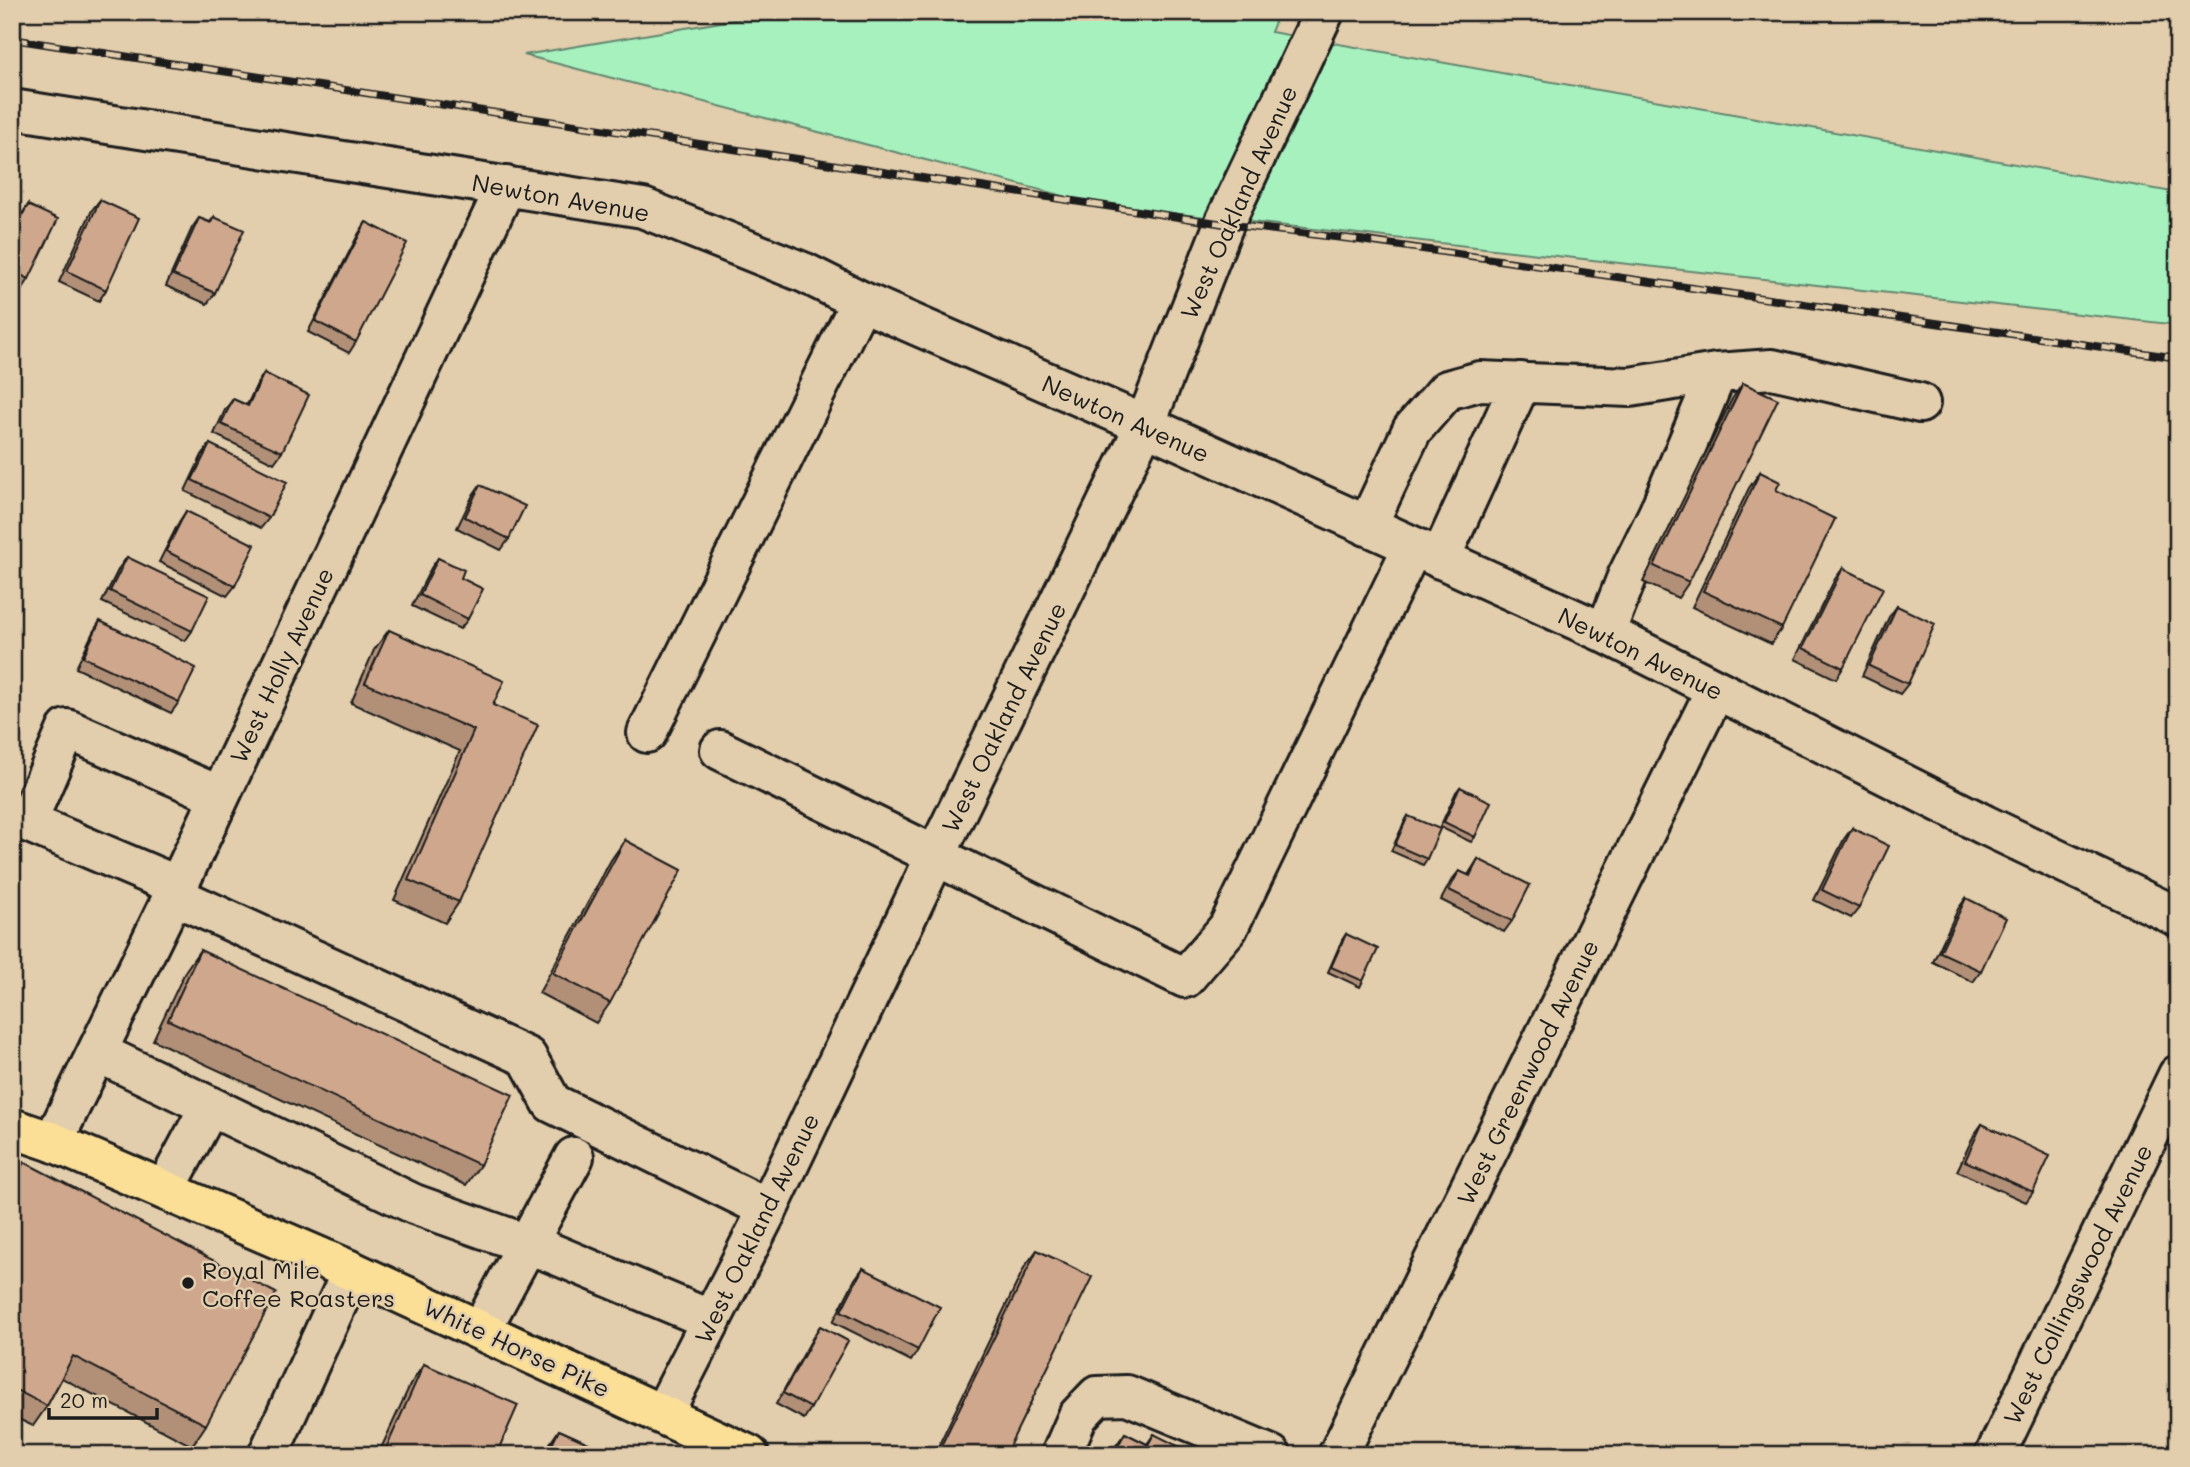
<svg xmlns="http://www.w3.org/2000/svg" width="2190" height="1467" font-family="Mali,sans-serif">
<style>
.green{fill:#a7f1bf;stroke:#62866e;stroke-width:2}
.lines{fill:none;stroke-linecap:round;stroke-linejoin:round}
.minor-casing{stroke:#1c1c1c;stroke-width:44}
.highway-casing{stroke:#1c1c1c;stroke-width:44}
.minor{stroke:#e2cdac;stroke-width:38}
.highway{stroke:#fbdf96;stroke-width:38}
.rail-casing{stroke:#1c1c1c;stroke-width:8}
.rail{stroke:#e2cdac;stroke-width:5;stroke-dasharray:16;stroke-linecap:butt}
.wall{fill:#b29078;stroke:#1c1c1c;stroke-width:2}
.building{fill:#cfa78c;stroke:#1c1c1c;stroke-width:2}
.poi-dot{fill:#1c1c1c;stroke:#e2cdac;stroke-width:2.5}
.labels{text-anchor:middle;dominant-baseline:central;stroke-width:5;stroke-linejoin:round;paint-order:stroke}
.street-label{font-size:24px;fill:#1c1c1c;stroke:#e2cdac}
.poi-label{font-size:24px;fill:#1c1c1c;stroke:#e2cdac;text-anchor:start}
</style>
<rect width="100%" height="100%" fill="#e2cdac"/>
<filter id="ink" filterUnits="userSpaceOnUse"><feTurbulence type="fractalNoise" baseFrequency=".0143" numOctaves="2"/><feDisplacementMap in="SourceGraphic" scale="14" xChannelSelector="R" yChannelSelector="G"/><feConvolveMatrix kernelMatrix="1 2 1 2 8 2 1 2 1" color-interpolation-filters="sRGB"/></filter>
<g filter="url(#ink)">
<!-- green -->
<path class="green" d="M 781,12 L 1279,12 L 1271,32 L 2178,193 L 2178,325 L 1098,205 L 524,55 Z"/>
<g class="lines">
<!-- minor casing -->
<g class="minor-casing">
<path id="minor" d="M 12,109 L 643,208 L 805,273 L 861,301 L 1145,425 L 1605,633 L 1985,825 L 2178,917
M 1367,526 L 1412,430 L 1447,390 L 1480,381 L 1630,387 L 1717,373 L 1772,369 L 1920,403
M 1440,559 L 1521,382
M 1605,633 L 1627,577 L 1658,514 L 1717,373
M 647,733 L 861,301
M 720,750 L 1185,978 L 1228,928 L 1413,546
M 178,886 L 27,822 L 67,729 L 220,796
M 173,895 L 527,1057 L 552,1103 L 768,1209
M 97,1052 L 414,1204 L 549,1252 L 711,1320
M 53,1142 L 178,886 L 506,186
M 165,1190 L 210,1106
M 481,1330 L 574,1157
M 663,1414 L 768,1209 L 936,855 L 1145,425 L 1224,224 L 1324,12
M 268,1455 L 352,1271
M 1061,1455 L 1078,1416 L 1097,1396 L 1127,1395 L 1271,1455
M 1338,1455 L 1716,689
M 1995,1455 L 2178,1075"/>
</g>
<!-- highway casing -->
<g class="highway-casing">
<path id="highway" d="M 12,1128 L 53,1142 L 352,1271 L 749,1455"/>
</g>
<!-- minor -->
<use href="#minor" class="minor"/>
<!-- highway -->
<use href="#highway" class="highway"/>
<!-- rail casing -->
<g class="rail-casing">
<path id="rail" d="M 12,39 L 1224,224 L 1360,240 L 2178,358"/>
</g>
<!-- rail -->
<use href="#rail" class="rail"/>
</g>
<!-- wall -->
<path class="wall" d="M 100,200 L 106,290 L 99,301 L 59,282 L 92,210 Z
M 28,205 L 29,279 L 22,290 L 12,285 L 12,209 L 22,214 Z
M 214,217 L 215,293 L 207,304 L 166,286 L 192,228 L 199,218 L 210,222 Z
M 366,222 L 356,342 L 349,353 L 308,332 L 359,233 Z
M 264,373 L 282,452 L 274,463 L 214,434 L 225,410 L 233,399 L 247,405 L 257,384 Z
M 1743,383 L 1689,582 L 1678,598 L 1643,582 L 1732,399 Z
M 210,444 L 269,518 L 261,528 L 185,491 L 202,455 Z
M 1760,472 L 1782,628 L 1771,644 L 1692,607 L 1749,488 Z
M 480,485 L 509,539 L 501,550 L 457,528 L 473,495 Z
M 186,511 L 235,586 L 227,596 L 159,562 L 179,522 Z
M 127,557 L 192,631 L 185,641 L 102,602 L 119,568 Z
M 438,558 L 461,578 L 468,619 L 460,629 L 412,606 L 431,568 Z
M 1843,568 L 1843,668 L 1836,679 L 1795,659 L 1835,579 Z
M 1897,606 L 1908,684 L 1900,694 L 1862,676 L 1889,617 Z
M 100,621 L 179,702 L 171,713 L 76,668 L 93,632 Z
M 389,630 L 493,705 L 459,902 L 445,923 L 394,900 L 460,751 L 351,703 L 374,650 Z
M 1460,787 L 1475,837 L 1471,842 L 1440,827 L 1456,792 Z
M 1408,816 L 1427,859 L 1423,865 L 1391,851 L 1405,821 Z
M 1852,828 L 1859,908 L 1851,918 L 1814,900 L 1844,839 Z
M 625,840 L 610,1003 L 596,1023 L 539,993 L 611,860 Z
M 1478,859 L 1512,921 L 1504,932 L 1441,900 L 1451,881 L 1459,871 L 1468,875 Z
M 1966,898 L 1981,971 L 1973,982 L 1933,962 L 1958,909 Z
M 1346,934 L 1363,981 L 1360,987 L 1328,972 L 1342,940 Z
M 200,950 L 480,1165 L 466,1185 L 153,1040 L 186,970 Z
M 1982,1124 L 2033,1192 L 2026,1202 L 1957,1171 L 1974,1135 Z
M 24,1162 L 206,1425 L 192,1446 L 62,1378 L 47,1406 L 33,1426 L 12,1416 L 12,1179 Z
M 1037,1250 L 1005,1455 L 934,1455 L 1025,1266 Z
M 863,1268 L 918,1350 L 911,1361 L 833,1322 L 855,1279 Z
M 820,1326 L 811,1408 L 804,1419 L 776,1404 L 813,1337 Z
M 424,1364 L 496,1455 L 378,1455 L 410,1385 Z
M 559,1430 L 615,1455 L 542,1455 Z
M 1125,1433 L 1147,1444 L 1154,1434 L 1184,1455 L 1111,1455 L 1117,1444 Z"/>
<!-- building -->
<path class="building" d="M 100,200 L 139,218 L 106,290 L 67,271 Z
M 28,205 L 58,219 L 29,279 L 12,271 L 12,209 L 23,214 Z
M 214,217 L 244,230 L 215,293 L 173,275 L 199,218 L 211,223 Z
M 366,222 L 407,243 L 356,342 L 315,321 Z
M 264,373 L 309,395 L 282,452 L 221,424 L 233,399 L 248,406 Z
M 1743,383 L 1778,399 L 1689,582 L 1654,566 Z
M 210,444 L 287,482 L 269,518 L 192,480 Z
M 1760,472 L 1780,482 L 1776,490 L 1835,519 L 1782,628 L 1703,591 Z
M 480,485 L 525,506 L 509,539 L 465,517 Z
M 186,511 L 255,545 L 235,586 L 166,551 Z
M 127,557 L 209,596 L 192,631 L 110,591 Z
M 438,558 L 464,570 L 461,578 L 483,589 L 468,619 L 420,595 Z
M 1843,568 L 1883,588 L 1843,668 L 1803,648 Z
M 1897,606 L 1935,624 L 1908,684 L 1869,666 Z
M 100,621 L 196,668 L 179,702 L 83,657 Z
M 389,630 L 504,681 L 493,705 L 538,725 L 459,902 L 408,880 L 474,730 L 365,683 Z
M 1460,787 L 1491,802 L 1475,837 L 1444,822 Z
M 1408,816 L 1440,829 L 1427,859 L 1395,845 Z
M 1852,828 L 1889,846 L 1859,908 L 1822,890 Z
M 625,840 L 682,870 L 610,1003 L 553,973 Z
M 1478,859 L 1530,885 L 1512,921 L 1449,890 L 1459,871 L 1470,876 Z
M 1966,898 L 2006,918 L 1981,971 L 1940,952 Z
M 1346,934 L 1378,949 L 1363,981 L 1331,967 Z
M 200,950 L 513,1095 L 480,1165 L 168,1020 Z
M 1982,1124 L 2050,1156 L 2033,1192 L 1965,1161 Z
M 24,1162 L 276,1293 L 206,1425 L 73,1356 L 47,1406 L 12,1388 L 12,1184 Z
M 1037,1250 L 1092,1277 L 1005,1455 L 943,1455 L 938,1452 Z
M 863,1268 L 940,1307 L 918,1350 L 841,1311 Z
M 820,1326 L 848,1341 L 811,1408 L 783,1393 Z
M 424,1364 L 518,1405 L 496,1455 L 383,1455 Z
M 559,1430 L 615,1455 L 547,1455 Z
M 1125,1433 L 1148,1445 L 1154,1434 L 1186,1450 L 1184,1455 L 1113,1455 Z"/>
</g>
<!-- markers -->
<circle class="poi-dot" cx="188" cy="1283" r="7"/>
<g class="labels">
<!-- street labels -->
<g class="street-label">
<text transform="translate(561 197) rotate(10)">Newton Avenue</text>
<text transform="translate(1238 202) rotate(-66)">West Oakland Avenue</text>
<text transform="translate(1126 418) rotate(24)">Newton Avenue</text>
<text transform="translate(1641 653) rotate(26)">Newton Avenue</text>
<text transform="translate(281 665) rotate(-65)">West Holly Avenue</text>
<text transform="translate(1003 717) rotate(-64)">West Oakland Avenue</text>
<text transform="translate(1527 1072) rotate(-64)">West Greenwood Avenue</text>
<text transform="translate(756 1228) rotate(-64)">West Oakland Avenue</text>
<text transform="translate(2077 1284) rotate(-64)">West Collingswood Avenue</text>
<text transform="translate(517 1347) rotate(25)">White Horse Pike</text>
</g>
<!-- poi labels -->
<g class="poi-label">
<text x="202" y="1269">Royal Mile<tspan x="202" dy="28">Coffee Roasters</tspan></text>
</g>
</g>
<!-- margin -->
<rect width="2190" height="1467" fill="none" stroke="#e2cdac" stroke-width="42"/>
<rect x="21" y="21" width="2148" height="1425" fill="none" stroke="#1c1c1c" stroke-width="2.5" filter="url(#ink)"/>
<!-- scale -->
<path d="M49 1408v10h108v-10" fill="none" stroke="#1c1c1c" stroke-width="3.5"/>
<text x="60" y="1408" font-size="21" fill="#1c1c1c" stroke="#e2cdac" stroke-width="5" paint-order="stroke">20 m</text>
</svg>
